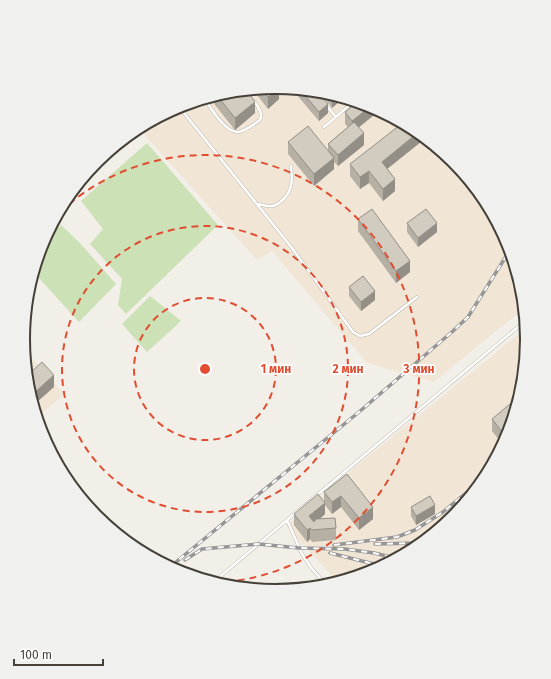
<svg xmlns="http://www.w3.org/2000/svg" width="551" height="679" font-family="'Fira Sans',sans-serif">
<style>
.commercial{fill:#f1e6d6}
.green{fill:#cde1b6}
.lines{fill:none;stroke-linecap:round;stroke-linejoin:round}
.lane-casing{stroke:#bcb7ac;stroke-width:3.5}
.lane{stroke:#fff;stroke-width:2.5}
.rail-casing{stroke:#969696;stroke-width:3.5}
.rail{stroke:#fff;stroke-width:2;stroke-dasharray:6;stroke-linecap:butt}
.wall{fill:#b5afa4}
.shaded-wall{fill:#938e86}
.building{fill:#d2cbbf;stroke:#938e86}
.ring{fill:none;stroke:#e04d31;stroke-width:2;stroke-dasharray:7 5}
.rim{fill:none;stroke:#454038;stroke-width:2}
.centre{fill:#e04d31;stroke:#fff;stroke-width:2}
.ring-label{font-size:12px;text-anchor:middle;font-weight:bold;fill:#e04d31;stroke:#fff;stroke-width:3.5;stroke-linejoin:round;paint-order:stroke}
</style>
<rect width="100%" height="100%" fill="#f2efe8"/>
<!-- commercial -->
<path class="commercial" d="M 276,87 L 372,106 L 454,161 L 509,243 L 522,310 L 434,382 L 367,363 L 272,251 L 257,260 L 141,131 L 179,106 Z
M 526,328 L 528,340 L 509,436 L 454,518 L 372,573 L 336,580 L 286,526 L 350,473 L 349,472 Z
M 25,350 L 64,394 L 38,417 Z"/>
<!-- green -->
<path class="green" d="M 147,143 L 218,225 L 126,314 L 118,305 L 122,279 L 90,244 L 103,229 L 81,201 Z
M 61,225 L 79,242 L 116,284 L 79,322 L 36,275 L 42,243 L 46,237 Z
M 150,296 L 181,321 L 147,352 L 122,324 Z"/>
<g class="lines">
<!-- lane casing -->
<g class="lane-casing">
<path id="lane" d="M 206,101 C 212,110 225,131 237,132 C 245,132 254,124 260,120 C 263,112 258,107 254,101
M 326,105 L 336,117 L 353,102
M 172,111 L 175,112 L 180,108 L 292,248 L 353,332 L 360,336 L 369,334 L 417,297
M 324,127 L 336,117
M 258,204 C 263,205 268,207 273,206 C 282,203 290,193 291,185 C 293,179 291,172 291,166
M 30,372 L 31,372
M 216,580 L 287,520
M 324,582 L 312,569 L 302,554 L 287,520 L 524,322"/>
</g>
<!-- lane -->
<use href="#lane" class="lane"/>
<!-- rail casing -->
<g class="rail-casing">
<path id="rail" d="M 375,544 L 417,543
M 334,545 L 397,537 L 415,530 L 443,512 L 477,484
M 330,553 L 382,566
M 185,560 L 202,549 L 258,544 L 299,548 L 345,549 L 374,553 L 395,558
M 170,567 L 359,412 L 453,331 L 468,317 L 510,250"/>
</g>
<!-- rail -->
<use href="#rail" class="rail"/>
</g>
<!-- wall -->
<path class="wall" d="M 276,87 L 279,99 L 268,109 L 254,91 Z
M 296,91 L 321,96 L 328,113 L 319,121 L 296,94 Z
M 248,92 L 255,113 L 235,130 L 211,100 Z
M 323,96 L 341,100 L 332,108 Z
M 345,112 L 359,127 L 364,145 L 338,166 L 334,162 L 334,169 L 314,186 L 288,154 L 288,142 L 328,151 L 328,144 L 348,127 L 345,124 Z
M 422,140 L 422,141 L 387,169 L 395,191 L 383,201 L 369,183 L 360,189 L 350,176 L 350,164 Z
M 358,219 L 410,272 L 396,283 L 358,231 Z
M 407,223 L 437,232 L 418,247 L 407,232 Z
M 349,287 L 375,300 L 361,311 L 349,296 Z
M 492,419 L 509,436 L 503,445 L 492,431 Z
M 347,474 L 373,519 L 359,530 L 341,507 L 332,514 L 325,505 L 325,514 L 320,519 L 336,528 L 336,540 L 312,542 L 310,539 L 307,542 L 294,525 L 294,514 L 324,502 L 324,492 Z
M 471,493 L 461,507 L 461,500 Z
M 411,507 L 435,514 L 416,525 L 411,516 Z"/>
<!-- shaded-wall -->
<path class="shaded-wall" d="M 279,88 L 279,99 L 268,109 L 268,97 Z
M 332,98 L 341,100 L 332,108 Z
M 255,102 L 255,113 L 235,130 L 235,118 Z
M 328,104 L 328,113 L 319,121 L 319,112 Z
M 371,106 L 372,106 L 379,111 L 352,133 L 352,121 Z
M 364,133 L 364,145 L 338,166 L 338,155 Z
M 415,135 L 422,140 L 422,141 L 382,173 L 382,162 Z
M 334,158 L 334,169 L 314,186 L 314,174 Z
M 369,171 L 369,183 L 360,189 L 360,177 Z
M 395,179 L 395,191 L 383,201 L 383,189 Z
M 437,223 L 437,232 L 418,247 L 418,238 Z
M 410,261 L 410,272 L 396,283 L 396,271 Z
M 375,291 L 375,300 L 361,311 L 361,302 Z
M 54,375 L 54,387 L 36,403 L 34,393 Z
M 341,496 L 341,507 L 332,514 L 332,502 Z
M 325,503 L 325,514 L 309,528 L 309,516 Z
M 435,505 L 435,514 L 416,525 L 416,516 Z
M 373,507 L 373,519 L 359,530 L 359,518 Z
M 310,528 L 310,539 L 307,542 L 307,530 Z"/>
<!-- building -->
<path class="building" d="M 276,87 L 279,88 L 268,97 L 262,90 Z
M 248,92 L 255,102 L 235,118 L 219,98 Z
M 302,92 L 321,96 L 328,104 L 319,112 Z
M 356,103 L 371,106 L 352,121 L 345,112 Z
M 354,122 L 364,133 L 338,155 L 328,144 Z
M 400,125 L 415,135 L 382,162 L 395,179 L 383,189 L 369,171 L 360,177 L 350,164 Z
M 308,126 L 334,158 L 314,174 L 288,142 Z
M 372,209 L 410,261 L 396,271 L 358,219 Z
M 426,209 L 437,223 L 418,238 L 407,223 Z
M 363,276 L 375,291 L 361,302 L 349,287 Z
M 42,362 L 54,375 L 34,393 L 30,373 Z
M 516,399 L 509,436 L 507,438 L 492,419 Z
M 347,474 L 373,507 L 359,518 L 341,496 L 332,502 L 324,492 Z
M 471,493 L 464,503 L 461,500 Z
M 318,494 L 325,503 L 309,516 L 314,522 L 316,519 L 335,518 L 336,528 L 312,530 L 310,528 L 307,530 L 294,514 Z
M 430,496 L 435,505 L 416,516 L 411,507 Z"/>
<!-- distance rings -->
<g class="ring">
<circle cx="205" cy="369" r="71"/>
<circle cx="205" cy="369" r="143"/>
<path d="M69 204A214 214 0 1 1 226 582"/>
</g>
<!-- crop -->
<path d="M0 0H551V679H0ZM30 339a245 245 0 1 1 490 0a245 245 0 1 1-490 0Z" fill="#f0f0ef" fill-rule="evenodd"/>
<path class="rim" d="M30 339a245 245 0 1 1 490 0a245 245 0 1 1-490 0Z"/>
<circle cx="205" cy="369" r="6" class="centre"/>
<g class="ring-label">
<text x="276" y="373">1 мин</text>
<text x="348" y="373">2 мин</text>
<text x="419" y="373">3 мин</text>
</g>
<!-- scale -->
<path d="M14 659v6h89v-6" fill="none" stroke="#454038" stroke-width="2"/>
<text x="20" y="659" font-size="12" fill="#454038" stroke="#ffffff" stroke-width="3" paint-order="stroke">100 m</text>
</svg>
